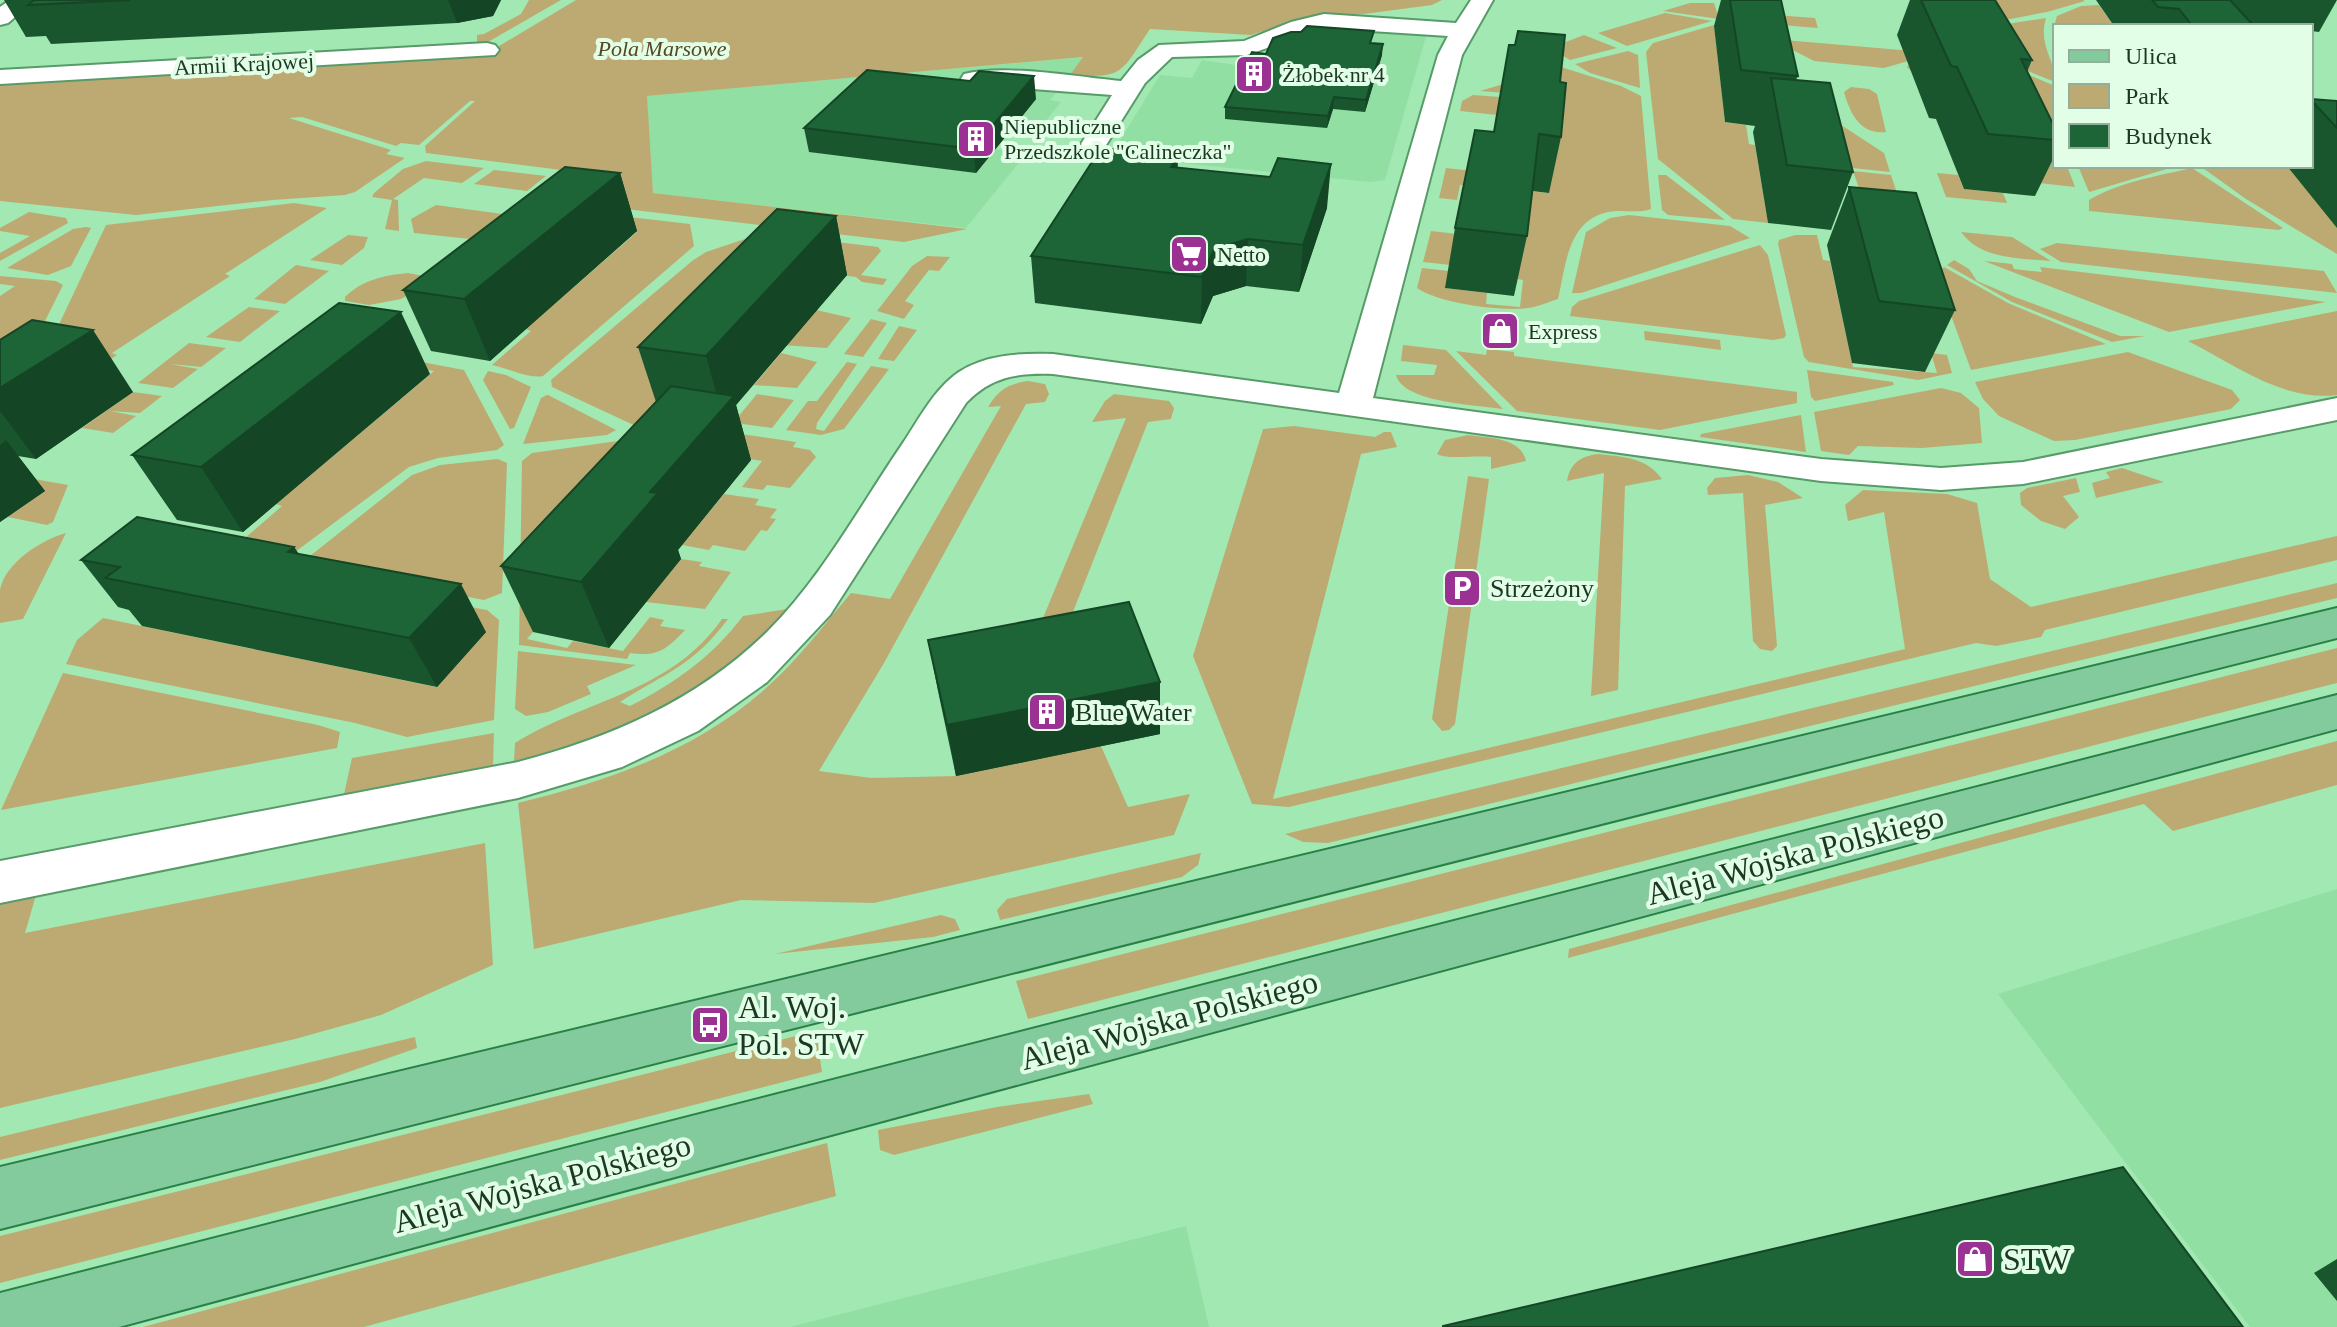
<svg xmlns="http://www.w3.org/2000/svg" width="2337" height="1327" font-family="Georgia,serif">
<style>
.built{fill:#92dfa4}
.green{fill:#bdaa73}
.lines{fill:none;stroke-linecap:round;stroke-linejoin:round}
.street-casing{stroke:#579b69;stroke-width:4}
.primary-casing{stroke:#298147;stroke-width:4}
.street{fill:#fff;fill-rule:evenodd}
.primary{fill:#83cb9d;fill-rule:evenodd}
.wall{fill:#19562e}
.shaded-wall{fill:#144626}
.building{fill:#1d6436;stroke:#144626;stroke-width:2}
.labels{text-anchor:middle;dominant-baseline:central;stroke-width:8;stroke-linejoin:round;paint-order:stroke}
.far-park-label{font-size:22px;font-style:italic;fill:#544721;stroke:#e2fee7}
.far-street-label{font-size:22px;fill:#1b3823;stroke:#e2fee7}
.far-poi-label{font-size:22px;fill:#1b3823;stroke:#e2fee7;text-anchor:start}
.poi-label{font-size:26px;fill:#1b3823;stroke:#e2fee7;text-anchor:start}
.near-street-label{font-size:32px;fill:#1b3823;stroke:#e2fee7}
.near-poi-label{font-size:32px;fill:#1b3823;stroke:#e2fee7;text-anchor:start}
</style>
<rect width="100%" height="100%" fill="#a2e8b2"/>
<!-- built -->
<path class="built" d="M 1314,27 L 1427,33 L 1385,180 L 1370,182 L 1129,158 L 1114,150 L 1160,75 L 1192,78 L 1202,60 L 1278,71 Z
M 1085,57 L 1050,100 L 1061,102 L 1034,136 L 1008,133 L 995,149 L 1026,154 L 966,228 L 653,193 L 646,96 Z
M 2337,889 L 2337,1327 L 2250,1327 L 1998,994 Z
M 1186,1226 L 1209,1327 L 790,1327 Z"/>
<!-- green -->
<path class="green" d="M 529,0 L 561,0 L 488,42 L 477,42 L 477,35 L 484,34 L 521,14 Z
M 576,0 L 1442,0 L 1432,5 L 1364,14 L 1310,16 L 1251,35 L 1150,29 C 1121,72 1125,79 1070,75 L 1083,57 L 647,96 L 653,193 L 967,229 L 904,242 L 609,207 L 616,177 L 426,153 L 425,146 L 475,101 L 470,101 L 419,145 L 401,143 L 396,146 L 302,117 L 289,118 L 391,150 L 386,154 L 405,158 L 355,192 L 345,195 L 273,200 L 136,215 L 0,201 L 0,83 L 484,55 Z
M 1929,0 L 2083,0 L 2085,1 L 2047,12 L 2000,21 Z
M 1690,3 L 1714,3 L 1719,19 L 1663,11 Z
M 2099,5 L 2114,26 L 2055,26 L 2055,51 L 2053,30 L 2057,16 L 2081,6 Z
M 1665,13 L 1712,21 L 1627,46 L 1598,33 Z
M 1775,15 L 1815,18 L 1818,28 L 1781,25 L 1784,40 L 1936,53 L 1884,68 L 1814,61 L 1785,46 Z
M 2046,18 C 2038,46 2055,58 2055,82 L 2028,71 L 2007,24 Z
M 1714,25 L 1725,122 L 1746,125 L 1749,144 L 1755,145 L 1768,223 L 1733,219 L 1658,159 L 1646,52 L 1653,43 Z
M 1584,35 L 1617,48 L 1570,60 L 1550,48 Z
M 1628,51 L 1638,55 L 1640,88 L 1590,73 L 1575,64 Z
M 1910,63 L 2017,70 L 2055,86 L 2055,166 L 2067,166 L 2075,187 L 2022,181 L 1907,67 Z
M 1561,67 L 1621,86 L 1641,96 L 1651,209 C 1637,214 1623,209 1608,212 C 1567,221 1566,266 1558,299 C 1548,302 1538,307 1528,308 C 1504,312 1437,303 1417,288 L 1422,268 L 1449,271 L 1446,288 L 1487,293 L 1486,304 L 1520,307 L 1523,280 L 1517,279 L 1527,191 L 1549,193 L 1507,93 L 1480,91 Z
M 1851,87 L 1869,89 L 1877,94 L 1886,132 C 1860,135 1850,113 1844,92 Z
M 1473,95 L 1500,97 L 1497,115 L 1460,111 L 1462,101 Z
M 1838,123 L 1884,153 L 1890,172 L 1852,168 Z
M 426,161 L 484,168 L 462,183 L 424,178 L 393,199 L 398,200 L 399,231 L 385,229 L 392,200 L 372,197 L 374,193 L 403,169 Z
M 2078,166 L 2177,166 L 2089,192 Z
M 2200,166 L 2287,166 L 2337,220 L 2337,254 L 2246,199 Z
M 1446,168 L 1499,174 L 1497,189 L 1460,185 L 1457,200 L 1439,198 Z
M 2192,168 L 2283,228 L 2279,230 L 2089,211 L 2089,200 C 2120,182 2157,176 2192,168 Z
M 494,170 L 546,176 L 527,191 L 474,184 Z
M 1853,171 L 1891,175 L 1903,211 L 1862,197 Z
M 1937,173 L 1958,175 L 1964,189 L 2003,193 L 2007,203 L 1946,197 Z
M 1658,175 L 1666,175 L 1725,220 L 1668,215 L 1662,210 Z
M 294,203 L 327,208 L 225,274 L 230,276 L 112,353 L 117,355 L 0,432 L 0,381 L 53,337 L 106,225 Z
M 436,205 L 547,220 L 489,241 L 414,233 L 411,219 Z
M 577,211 L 690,224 L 694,246 L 543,376 C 528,379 508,368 492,365 L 531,331 L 526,329 L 637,232 Z
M 29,212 L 66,218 L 68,223 L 0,261 L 0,253 L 30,236 L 0,231 L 0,228 Z
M 1629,215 L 1730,226 L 1750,238 L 1581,293 L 1572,293 L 1586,232 L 1610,218 Z
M 86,227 L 91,228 L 71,266 L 48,275 L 7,268 L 73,229 Z
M 1431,231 L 1466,235 L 1460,266 L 1423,262 Z
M 1961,232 L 2012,237 L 2051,261 C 2020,258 1981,260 1961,232 Z
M 763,233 L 878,247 L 881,251 L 861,275 L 887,279 L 883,285 L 862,282 L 856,277 L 783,267 L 659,409 L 738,417 L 757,394 L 794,400 L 772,428 L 729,422 L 640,428 L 552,387 L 551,380 L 692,261 L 706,252 Z
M 348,235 L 368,237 L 364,248 L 342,265 L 310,260 Z
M 1795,235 L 1817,235 L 1823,260 L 1830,261 L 1853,367 L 1937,373 L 1931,353 L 1947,355 L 1952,373 L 1918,380 L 1809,362 L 1804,357 L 1778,244 L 1779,240 Z
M 2057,243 L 2324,271 L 2337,293 L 2061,262 L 2040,249 Z
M 1760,245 L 1768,255 L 1786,335 L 1784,338 L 1773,340 L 1570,316 L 1572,307 L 1579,301 Z
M 927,256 L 950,257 L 939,271 L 929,270 L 905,301 L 914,305 L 904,319 L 877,311 L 912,266 Z
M 1954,260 L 1969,269 L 1977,281 L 2015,297 L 2120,336 L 2145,336 L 2112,342 L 2012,302 L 1947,265 Z
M 1984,261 L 2012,264 L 2014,269 L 2042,272 L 2040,267 L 2326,302 L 2169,332 Z
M 296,265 L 329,271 L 285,304 L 254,299 Z
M 1944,267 L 2008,303 L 2106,344 L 1971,370 L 1938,280 L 1939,271 Z
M 408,273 L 424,276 L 408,295 L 401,299 L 369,305 L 345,301 L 345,297 C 362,280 385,275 408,273 Z
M 0,276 L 56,281 L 63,285 L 36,339 L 0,372 L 0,296 L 15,286 L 0,284 Z
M 249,307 L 280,311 L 240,342 L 206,337 Z
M 812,309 L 851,318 L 827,348 L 780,345 Z
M 2337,311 L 2337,395 C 2283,402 2234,364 2188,341 Z
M 871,319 L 887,323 L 863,357 L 844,354 Z
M 899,326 L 917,330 L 894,361 L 878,359 Z
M 1644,331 L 1720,340 L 1721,350 L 1645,340 Z
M 189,343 L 226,348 L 201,367 L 170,364 L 198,369 L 173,388 L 138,383 Z
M 1403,345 L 1446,350 L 1503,409 C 1478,405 1403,403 1396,375 L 1434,375 L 1437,365 L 1401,361 Z
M 1487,349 L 1514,352 L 1514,356 L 1797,392 L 1797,403 L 1660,430 L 1517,411 L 1456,351 L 1486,355 Z
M 369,352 L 464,370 L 504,445 L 497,450 L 438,458 L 409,467 L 291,555 L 231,550 L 282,506 L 276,504 L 434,371 L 404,366 Z
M 2128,352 L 2232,390 L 2240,400 L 2231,409 L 2221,411 L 2075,440 L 2054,441 L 1999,416 L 1983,399 L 1975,382 Z
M 781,353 L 817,362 L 797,388 L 754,385 Z
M 847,362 L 857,364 L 817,423 L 816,429 L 824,431 L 871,366 L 889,369 L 844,429 L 821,435 L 786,430 L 808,401 L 817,401 Z
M 1807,370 L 1893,382 L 1894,385 L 1815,401 L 1811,397 Z
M 488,371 L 506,375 L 531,387 L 514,428 L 510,429 L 483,380 Z
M 1028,381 L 1045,384 L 1049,394 L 1045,402 L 1026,404 L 884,663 L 819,771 L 871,778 L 956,776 L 1101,746 L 1128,807 L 1190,794 L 1174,835 L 874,903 L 741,900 L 534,949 L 518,803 C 616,779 710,746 783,672 C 807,648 828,620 851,593 L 890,599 L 1001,406 L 988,407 C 999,389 1008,384 1028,381 Z
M 1941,388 L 1961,393 L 1979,408 L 1982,443 L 1922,448 L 1858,446 L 1849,455 L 1821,451 L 1814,412 Z
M 133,392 L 162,396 L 140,413 L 110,411 L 136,416 L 113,433 L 82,428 Z
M 1114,394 L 1169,401 L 1174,408 L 1171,419 L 1148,422 L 1069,622 L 1043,624 L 1043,618 L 1126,418 L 1092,422 L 1105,401 Z
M 547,395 L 548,395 L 616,430 L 607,435 L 523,444 L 541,398 Z
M 1801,415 L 1806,452 L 1700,437 L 1701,434 Z
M 1294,426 L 1375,437 L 1384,432 L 1391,432 L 1397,447 L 1361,454 L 1273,799 L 1905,649 L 1884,512 L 1848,521 L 1845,505 L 1863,490 L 1947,494 L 1977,503 L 1990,579 L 2031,607 L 2337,536 L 2337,560 L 2045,630 L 2041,637 L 1996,646 L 1976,643 L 1289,807 L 1252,804 L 1193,656 L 1263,429 Z
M 689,431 L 720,431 L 796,442 L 793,447 L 810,450 L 816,457 L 790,488 L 767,485 L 763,490 L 742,487 L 762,461 L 718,454 L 669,475 L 527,639 L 567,648 L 573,641 L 623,651 L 650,617 L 664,620 L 660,626 L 685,630 C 666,650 658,657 630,653 L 627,659 L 519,645 L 522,461 L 532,453 Z
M 1468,435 C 1488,438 1521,437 1526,461 L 1491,469 L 1491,457 C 1476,455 1447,460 1437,454 L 1445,440 Z
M 1598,454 C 1624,457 1646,457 1662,479 L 1625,486 L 1618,690 L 1591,696 L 1604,473 L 1567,481 C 1570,463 1581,456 1598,454 Z
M 498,459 L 507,463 L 502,593 L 484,600 L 300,564 L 412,475 L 440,465 Z
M 2122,468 L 2164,482 L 2096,498 L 2092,483 L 2110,478 L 2106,472 Z
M 0,473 L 68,485 L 53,522 L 47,525 L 8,517 Z
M 1748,475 L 1778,482 L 1803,498 L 1765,505 L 1777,646 L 1772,651 L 1760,649 L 1753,641 L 1743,493 L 1708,495 L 1707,488 L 1715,478 Z
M 1468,476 L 1489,479 L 1455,724 L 1449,730 L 1442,731 L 1432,719 Z
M 2076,478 L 2080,492 L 2063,496 L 2079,517 L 2065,529 L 2041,521 L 2021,505 L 2020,493 L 2027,488 Z
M 724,494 L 759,499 L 755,505 L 777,509 L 770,518 L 776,519 L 767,531 L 761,530 L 745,551 L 713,545 L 709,550 L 682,545 Z
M 66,533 L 23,619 L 0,623 C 0,613 0,601 0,590 C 5,563 41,540 66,533 Z
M 681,559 L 702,562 L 699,566 L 731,572 L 705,609 L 646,602 Z
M 2337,583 L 2337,598 L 1328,843 L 1303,842 L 1285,834 Z
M 444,602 L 487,610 L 499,620 L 494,720 L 407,737 L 355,723 L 66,664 L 77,640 L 103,618 L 436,687 Z
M 787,609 C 712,697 626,736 514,761 L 515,743 C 586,699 670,693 722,619 L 728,619 C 693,666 665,673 620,702 L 630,706 C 675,683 712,657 743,616 Z
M 2337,648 L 2337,683 L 1028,1019 L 1016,981 Z
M 518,651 L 636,665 L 587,686 L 591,694 L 548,712 L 526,716 L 515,709 Z
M 63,673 L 318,725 L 340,732 L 337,748 L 1,810 Z
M 494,733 L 493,765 L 344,794 L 352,758 Z
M 2337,741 L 2337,785 L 2173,831 L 2144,804 L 1568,958 L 1569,949 Z
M 485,843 L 493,965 L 381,1015 L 295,1039 L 0,1108 L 0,901 L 36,895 L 25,933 Z
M 1201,853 L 1198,865 L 1182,877 L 1000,920 L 997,910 L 1007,899 Z
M 941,915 L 955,919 L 960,930 L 933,937 L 775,954 Z
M 816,1031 L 822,1072 L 0,1283 L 0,1236 Z
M 415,1037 L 417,1048 L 320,1082 L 0,1160 L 0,1137 Z
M 1089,1094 L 1093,1104 L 894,1155 L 880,1150 L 878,1130 L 997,1107 Z
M 827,1143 L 836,1196 L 364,1327 L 143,1327 Z"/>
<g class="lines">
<!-- street casing -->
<g class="street-casing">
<path id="street" d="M 10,0 L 35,0 L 8,23 L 0,25 L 0,7 Z
M 1471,0 L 1493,0 L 1462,55 L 1373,398 L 1821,459 L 1941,468 L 2023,462 L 2337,398 L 2337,420 L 2023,484 L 1941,490 L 1821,481 L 1053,374 C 1018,373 991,376 966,403 L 830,615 L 767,682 L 698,731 L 622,767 L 518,798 L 0,903 L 0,861 L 518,762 C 612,737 698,700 768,631 C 822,577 860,506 903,443 C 919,419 934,389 959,372 C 986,354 1022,353 1053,354 L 1339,393 L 1438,55 L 1448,36 L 1324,28 L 1247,55 L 1172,57 L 1145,83 L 1103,150 L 1085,150 L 1081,144 L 1112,95 L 964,84 L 961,79 L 964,74 C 1006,64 1077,77 1121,81 L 1138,60 L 1159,45 L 1244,41 L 1291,22 L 1324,14 L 1456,23 Z
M 487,43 L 495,45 L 499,50 L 495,55 L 0,84 L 0,70 Z"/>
</g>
<!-- primary casing -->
<g class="primary-casing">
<path id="primary" d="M 2337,608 L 2337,638 L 0,1229 L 0,1167 Z
M 2337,695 L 2337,729 L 119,1327 L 0,1327 L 0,1293 Z"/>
</g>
<!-- street -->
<use href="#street" class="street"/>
<!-- primary -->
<use href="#primary" class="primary"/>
</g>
<!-- wall -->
<path class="wall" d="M 4,0 L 501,0 L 493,16 L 457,23 L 51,44 L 46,36 L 26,37 Z
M 1721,0 L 1781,0 L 1798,76 L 1796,80 L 1853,172 L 1831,230 L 1768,223 L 1753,132 L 1755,126 L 1725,122 L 1714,26 Z
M 1910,0 L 1995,0 L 2032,60 L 2027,72 L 2055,128 L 2055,155 L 2035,196 L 1964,189 L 1936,119 L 1929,118 L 1897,35 Z
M 2096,0 L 2337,0 L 2319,32 L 2311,31 L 2311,26 L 2114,26 Z
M 1373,43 L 1382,55 L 1365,112 L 1333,109 L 1327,128 L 1225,119 L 1225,107 L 1266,54 Z
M 970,81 L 1036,99 L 976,173 L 809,152 L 804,128 Z
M 1560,82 L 1561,137 L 1549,193 L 1532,191 L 1527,236 L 1514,296 L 1445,288 L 1455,228 L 1494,132 Z
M 2311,99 L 2337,101 L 2337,228 L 2287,166 L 2311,166 Z
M 1178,168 L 1327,208 L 1299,292 L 1246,286 L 1213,296 L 1201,324 L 1035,303 L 1031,256 Z
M 620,173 L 637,231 L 490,361 L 431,351 L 403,290 Z
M 1849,187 L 1955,310 L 1925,372 L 1852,363 L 1827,245 Z
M 836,216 L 847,275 L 736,405 L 751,460 L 678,550 L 681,559 L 609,648 L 533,632 L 501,566 L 656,402 L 638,347 Z
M 0,340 L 133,392 L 36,459 L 18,456 L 45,491 L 0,522 Z
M 430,374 L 243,532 L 177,520 L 132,455 Z
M 294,547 L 299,554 L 486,632 L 437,687 L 142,626 L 129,610 L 118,607 L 81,560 Z
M 928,640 L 1160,682 L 1160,734 L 956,776 L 938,691 Z
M 2337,1259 L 2337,1301 L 2314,1273 Z"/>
<!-- shaded-wall -->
<path class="shaded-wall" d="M 448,0 L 501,0 L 493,16 L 457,23 Z
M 1383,44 L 1382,55 L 1365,112 L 1366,100 Z
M 1034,76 L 1036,99 L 976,173 L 973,149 Z
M 1334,97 L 1333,109 L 1327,128 L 1328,116 Z
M 1178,155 L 1177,200 L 1171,167 Z
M 1331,164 L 1327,208 L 1299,292 L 1303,245 Z
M 620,173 L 637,231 L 490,361 L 464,299 Z
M 836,216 L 847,275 L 736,405 L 751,460 L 678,550 L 681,559 L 609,648 L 581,582 L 650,492 L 721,410 L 706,356 Z
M 1248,239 L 1246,286 L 1213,296 L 1201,324 L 1202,277 L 1214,249 Z
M 401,312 L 430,374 L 243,532 L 201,467 Z
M 93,330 L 133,392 L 36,459 L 0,411 L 0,388 Z
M 6,440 L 45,491 L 0,522 L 0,445 Z
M 294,547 L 324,595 L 288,552 Z
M 461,584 L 486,632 L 437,687 L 409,638 Z
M 1160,682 L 1160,734 L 956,776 L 947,725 Z"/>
<!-- building -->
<path class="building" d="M 34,0 L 130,0 L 28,5 Z
M 1730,0 L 1781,0 L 1798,76 L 1741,70 Z
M 1921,0 L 1995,0 L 2032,60 L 2021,59 L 2055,128 L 2055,140 L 1988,134 L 1957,67 L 1951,66 Z
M 2152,0 L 2230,0 L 2254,26 L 2199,26 L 2197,24 L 2191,24 L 2179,9 L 2158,7 Z
M 1307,26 L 1374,31 L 1370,43 L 1383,44 L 1366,100 L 1334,97 L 1328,116 L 1225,107 L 1252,52 L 1266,54 L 1273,38 L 1291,32 L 1301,32 Z
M 1518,31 L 1565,35 L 1560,82 L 1566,83 L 1561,137 L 1539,134 L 1527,236 L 1455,228 L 1475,130 L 1494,132 L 1509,45 L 1515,45 Z
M 867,70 L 970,81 L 979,71 L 1034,76 L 973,149 L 804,128 Z
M 1771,78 L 1830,83 L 1853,172 L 1787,165 Z
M 2311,99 L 2337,101 L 2337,128 L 2311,100 Z
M 1101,148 L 1178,155 L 1171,167 L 1270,177 L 1278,158 L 1331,164 L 1303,245 L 1248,239 L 1214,249 L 1202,277 L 1031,256 Z
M 565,167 L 620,173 L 464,299 L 403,290 Z
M 1849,187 L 1916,193 L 1955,310 L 1879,301 Z
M 777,209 L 836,216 L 706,356 L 638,347 Z
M 339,303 L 401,312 L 201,467 L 132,455 Z
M 32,320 L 93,330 L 0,388 L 0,340 Z
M 671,386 L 734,396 L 650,492 L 658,493 L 581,582 L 501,566 Z
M 137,517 L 294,547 L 288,552 L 461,584 L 409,638 L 105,578 L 120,567 L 81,560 Z
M 1129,602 L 1160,682 L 947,725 L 928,640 Z
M 2123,1167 L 2243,1327 L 1443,1327 L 1443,1326 Z"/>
<!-- icons -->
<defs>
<g id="building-square" transform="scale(2)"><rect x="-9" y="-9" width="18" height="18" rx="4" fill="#9b3193" stroke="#e2fee7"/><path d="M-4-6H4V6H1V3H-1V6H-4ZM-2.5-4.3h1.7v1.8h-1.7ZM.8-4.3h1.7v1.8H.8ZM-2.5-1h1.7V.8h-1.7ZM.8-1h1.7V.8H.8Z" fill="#fff"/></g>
<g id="supermarket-square" transform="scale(2)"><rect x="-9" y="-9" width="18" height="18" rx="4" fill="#9b3193" stroke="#e2fee7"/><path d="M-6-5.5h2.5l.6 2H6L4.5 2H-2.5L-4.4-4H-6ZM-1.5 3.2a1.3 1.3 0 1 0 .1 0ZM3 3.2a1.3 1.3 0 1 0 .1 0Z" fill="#fff"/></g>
<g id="shop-square" transform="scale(2)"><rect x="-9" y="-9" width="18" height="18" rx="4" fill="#9b3193" stroke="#e2fee7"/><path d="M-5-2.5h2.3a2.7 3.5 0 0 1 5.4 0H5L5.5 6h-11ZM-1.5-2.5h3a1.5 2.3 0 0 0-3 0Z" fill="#fff"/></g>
<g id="parking-square" transform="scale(2)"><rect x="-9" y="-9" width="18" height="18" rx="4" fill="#9b3193" stroke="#e2fee7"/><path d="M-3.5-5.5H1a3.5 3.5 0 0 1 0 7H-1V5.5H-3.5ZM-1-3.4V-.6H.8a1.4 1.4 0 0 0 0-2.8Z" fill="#fff"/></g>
<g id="bus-square" transform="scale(2)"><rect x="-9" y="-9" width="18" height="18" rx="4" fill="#9b3193" stroke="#e2fee7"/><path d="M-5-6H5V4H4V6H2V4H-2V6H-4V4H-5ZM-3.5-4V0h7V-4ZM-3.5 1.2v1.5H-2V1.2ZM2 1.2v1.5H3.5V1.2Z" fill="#fff"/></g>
</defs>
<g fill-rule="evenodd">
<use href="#building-square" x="1254" y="74"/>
<use href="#building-square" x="976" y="139"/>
<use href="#supermarket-square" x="1189" y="254"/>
<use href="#shop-square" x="1500" y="331"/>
<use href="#parking-square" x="1462" y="588"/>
<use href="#building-square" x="1047" y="712"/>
<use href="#bus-square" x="710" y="1025"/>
<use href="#shop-square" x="1975" y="1259"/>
</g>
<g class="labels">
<!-- far-park labels -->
<g class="far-park-label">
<text x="662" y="48">Pola Marsowe</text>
</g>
<!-- far-street labels -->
<g class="far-street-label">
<text transform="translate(244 64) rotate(-3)">Armii Krajowej</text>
</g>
<!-- far-poi labels -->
<g class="far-poi-label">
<text x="1282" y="74">Żłobek nr 4</text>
<text x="1004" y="126">Niepubliczne<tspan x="1004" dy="25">Przedszkole "Calineczka"</tspan></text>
<text x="1217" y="254">Netto</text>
<text x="1528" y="331">Express</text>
</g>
<!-- poi labels -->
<g class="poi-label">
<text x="1490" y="588">Strzeżony</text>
<text x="1075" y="712">Blue Water</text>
</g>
<!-- near-street labels -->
<g class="near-street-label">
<text transform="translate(1795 855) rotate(-15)">Aleja Wojska Polskiego</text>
<text transform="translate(1169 1020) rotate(-15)">Aleja Wojska Polskiego</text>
<text transform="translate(542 1183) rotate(-15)">Aleja Wojska Polskiego</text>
</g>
<!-- near-poi labels -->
<g class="near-poi-label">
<text x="738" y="1007">Al. Woj.<tspan x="738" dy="37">Pol. STW</tspan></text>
<text x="2003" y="1259">STW</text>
</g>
</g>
<!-- legend -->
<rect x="2053" y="24" width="260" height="144" fill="#e2fee7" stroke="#92af99" stroke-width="2"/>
<rect x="2069" y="50" width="40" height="12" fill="#83cb9d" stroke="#92af99" stroke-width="2"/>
<text x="2125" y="64" font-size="24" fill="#1b3823">Ulica</text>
<rect x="2069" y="84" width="40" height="24" fill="#bdaa73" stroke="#92af99" stroke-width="2"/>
<text x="2125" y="104" font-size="24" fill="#1b3823">Park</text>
<rect x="2069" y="124" width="40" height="24" fill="#1d6436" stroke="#92af99" stroke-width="2"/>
<text x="2125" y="144" font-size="24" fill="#1b3823">Budynek</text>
</svg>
